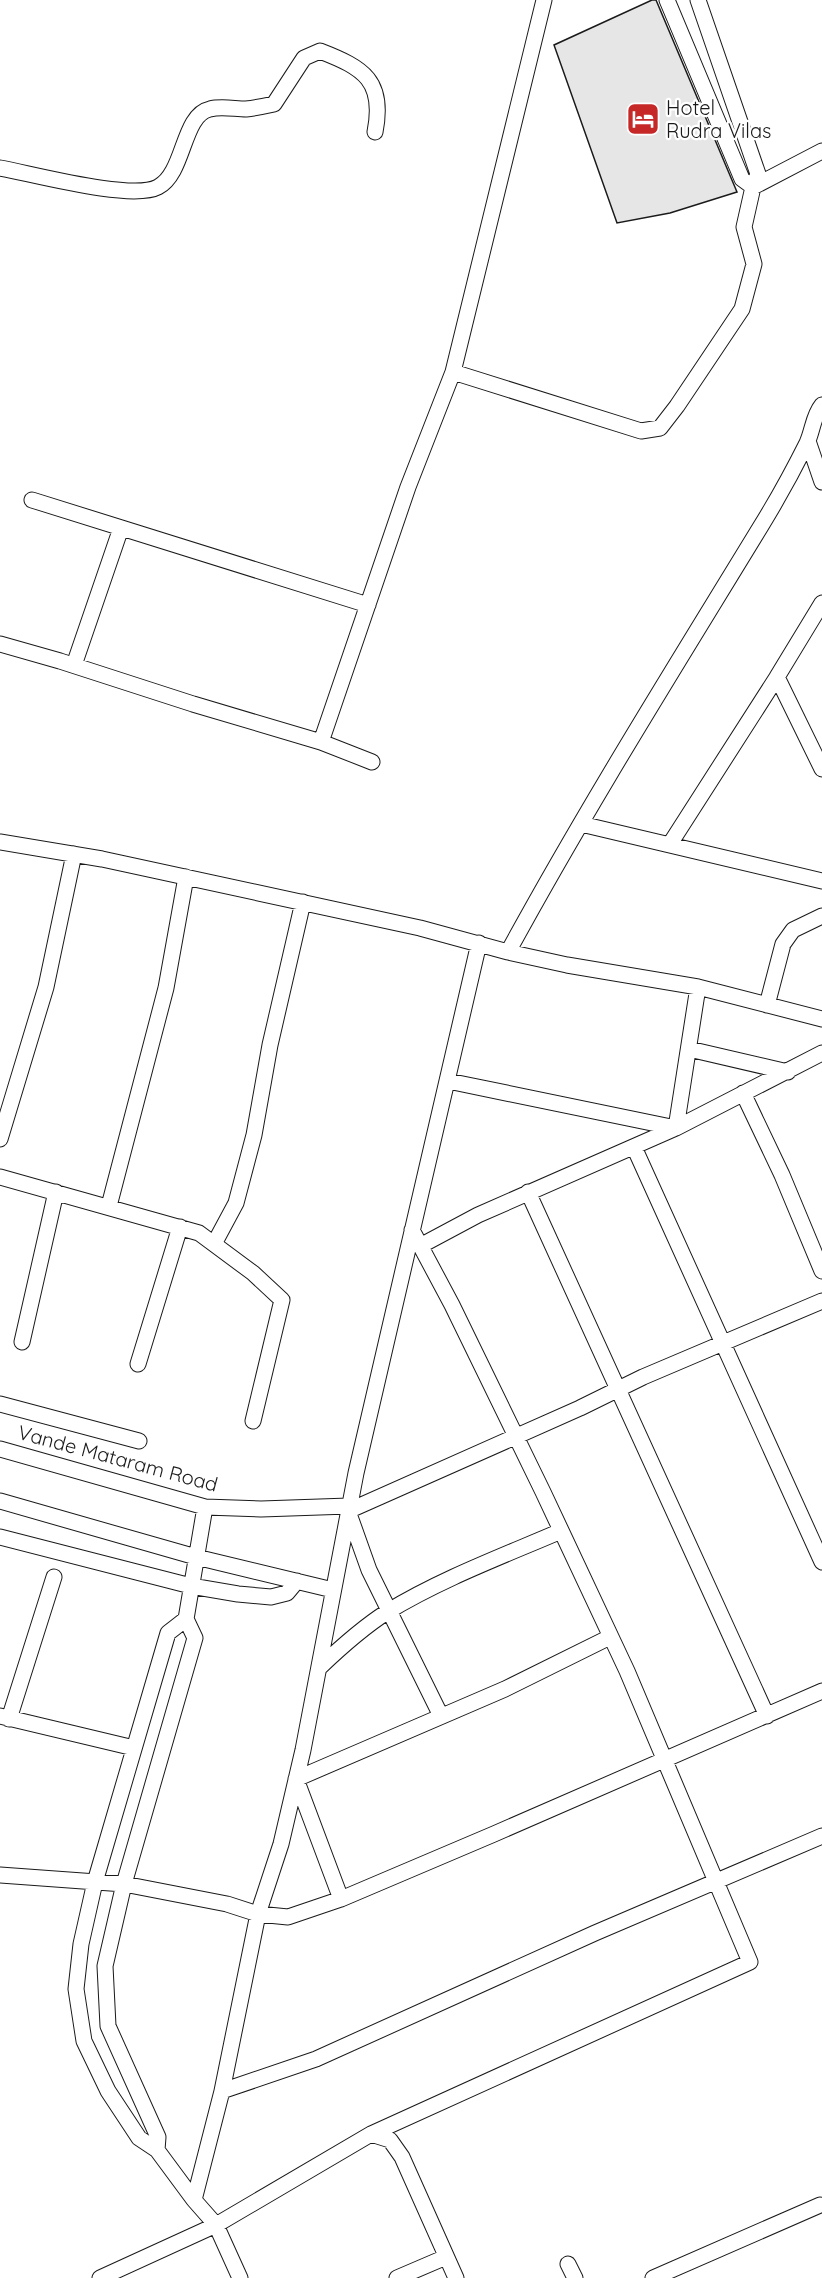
<svg xmlns="http://www.w3.org/2000/svg" width="822" height="2278" font-family="Quicksand,sans-serif">
<style>
.building{fill:#e6e6e6;stroke:#1a1a1a;stroke-width:1.5}
.lines{fill:none;stroke-linecap:round;stroke-linejoin:round}
.street-casing{stroke:#1a1a1a;stroke-width:17}
.street{stroke:#fff;stroke-width:15}
.labels{text-anchor:middle;dominant-baseline:central;stroke-width:4.5;stroke-linejoin:round;paint-order:stroke}
.poi-label{font-size:20px;fill:#1a1a1a;stroke:#fff;text-anchor:start}
.street-label{font-size:20px;fill:#1a1a1a;stroke:#fff}
</style>
<rect width="100%" height="100%" fill="#fff"/>
<!-- building -->
<path class="building" d="M 652,0 L 656,0 L 737,192 L 670,213 L 617,223 L 554,45 Z"/>
<g class="lines">
<!-- street casing -->
<g class="street-casing">
<path id="street" d="M 667,0 L 742,179 L 753,187 L 758,174 L 698,0
M 0,168 C 33,174 132,201 158,187 C 185,173 182,115 210,109 C 221,106 235,109 246,109 C 255,108 265,106 274,104 L 304,58 L 320,51 C 364,68 385,81 375,132
M 453,372 L 641,431 L 660,428 L 677,406 L 742,309 L 754,264 L 744,227 L 753,187 L 822,151
M 808,441 L 822,482
M 32,500 L 368,605
M 822,603 L 777,677 L 822,769
M 0,644 L 60,661 L 193,704 L 321,742 L 372,762
M 74,665 L 121,528
M 321,742 L 408,487 L 453,372 L 544,0
M 581,824 L 822,881
M 0,842 L 102,859 L 420,928 L 508,952 L 567,965 L 698,987 L 822,1019
M 670,844 L 777,677
M 508,952 C 587,807 675,667 761,526 C 777,500 793,471 807,443 C 813,430 813,416 822,405
M 767,1005 L 783,944 L 793,930 L 822,916
M 689,1049 L 788,1072
M 448,1081 L 676,1128 L 698,987
M 743,1093 L 782,1175 L 822,1271
M 0,1139 L 46,987 L 74,854
M 634,1147 L 822,1562
M 0,1177 L 199,1233 L 253,1273 L 282,1300 L 253,1421
M 528,1192 L 767,1716
M 109,1206 L 166,988 L 186,877
M 214,1244 L 236,1203 L 254,1135 L 270,1045 L 303,902
M 420,1246 L 478,1215 L 676,1128 L 822,1053
M 22,1342 L 56,1192
M 138,1364 L 180,1227
M 0,1404 L 139,1441
M 0,1449 L 205,1507 L 261,1509 L 349,1506
M 0,1501 L 196,1557 L 333,1590
M 348,1511 L 580,1408 L 643,1377 L 822,1301
M 348,1511 L 369,1570 L 441,1716
M 0,1537 L 191,1586 L 238,1594 L 271,1597 L 287,1593 L 297,1581
M 186,1619 L 168,1633 L 95,1882 L 81,1944 L 76,1989 L 84,2041 L 108,2091 L 139,2138 L 157,2150 L 194,2200
M 320,1667 C 341,1647 362,1628 387,1612 C 441,1579 503,1556 561,1531
M 0,1716 L 134,1748
M 9,1719 L 54,1577
M 0,1875 L 124,1884 L 227,1904 L 258,1914 L 288,1917 L 341,1899 L 494,1834 L 822,1691
M 341,1899 L 296,1779 L 505,1689 L 610,1637
M 222,2091 L 316,2059 L 595,1933 L 822,1836
M 371,2134 L 390,2140 L 402,2157 L 456,2278
M 157,2150 L 158,2137 L 108,2026 L 105,1966 L 124,1884 L 195,1638 L 186,1619 L 205,1507
M 568,2264 L 575,2278
M 100,2278 L 216,2225 L 371,2134 L 750,1962 L 627,1671 L 543,1492 L 452,1305 L 412,1230
M 240,2278 L 216,2225 L 194,2200 L 222,2091 L 258,1914 L 281,1844 L 303,1750 L 356,1473 L 479,943
M 397,2278 L 446,2257
M 653,2278 L 820,2205"/>
</g>
<!-- street -->
<use href="#street" class="street"/>
</g>
<!-- icons -->
<defs>
<g id="hotel-square" transform="scale(1.725)"><rect x="-9" y="-9" width="18" height="18" rx="4" fill="#c62828" stroke="#fff"/><path d="M-6-4.5h1.5V1H6V5H4.5V3h-9V5H-6ZM-4 0a1.8 1.8 0 1 1 3.6 0ZM.5 0V-2.5h3Q6-2.5 6 0Z" fill="#fff"/></g>
</defs>
<g fill-rule="evenodd">
<use href="#hotel-square" x="643" y="119"/>
</g>
<g class="labels">
<!-- poi labels -->
<g class="poi-label">
<text x="666" y="107">Hotel<tspan x="666" dy="23">Rudra Vilas</tspan></text>
</g>
<!-- street labels -->
<g class="street-label">
<text transform="translate(118 1458) rotate(15)">Vande Mataram Road</text>
</g>
</g>
</svg>
